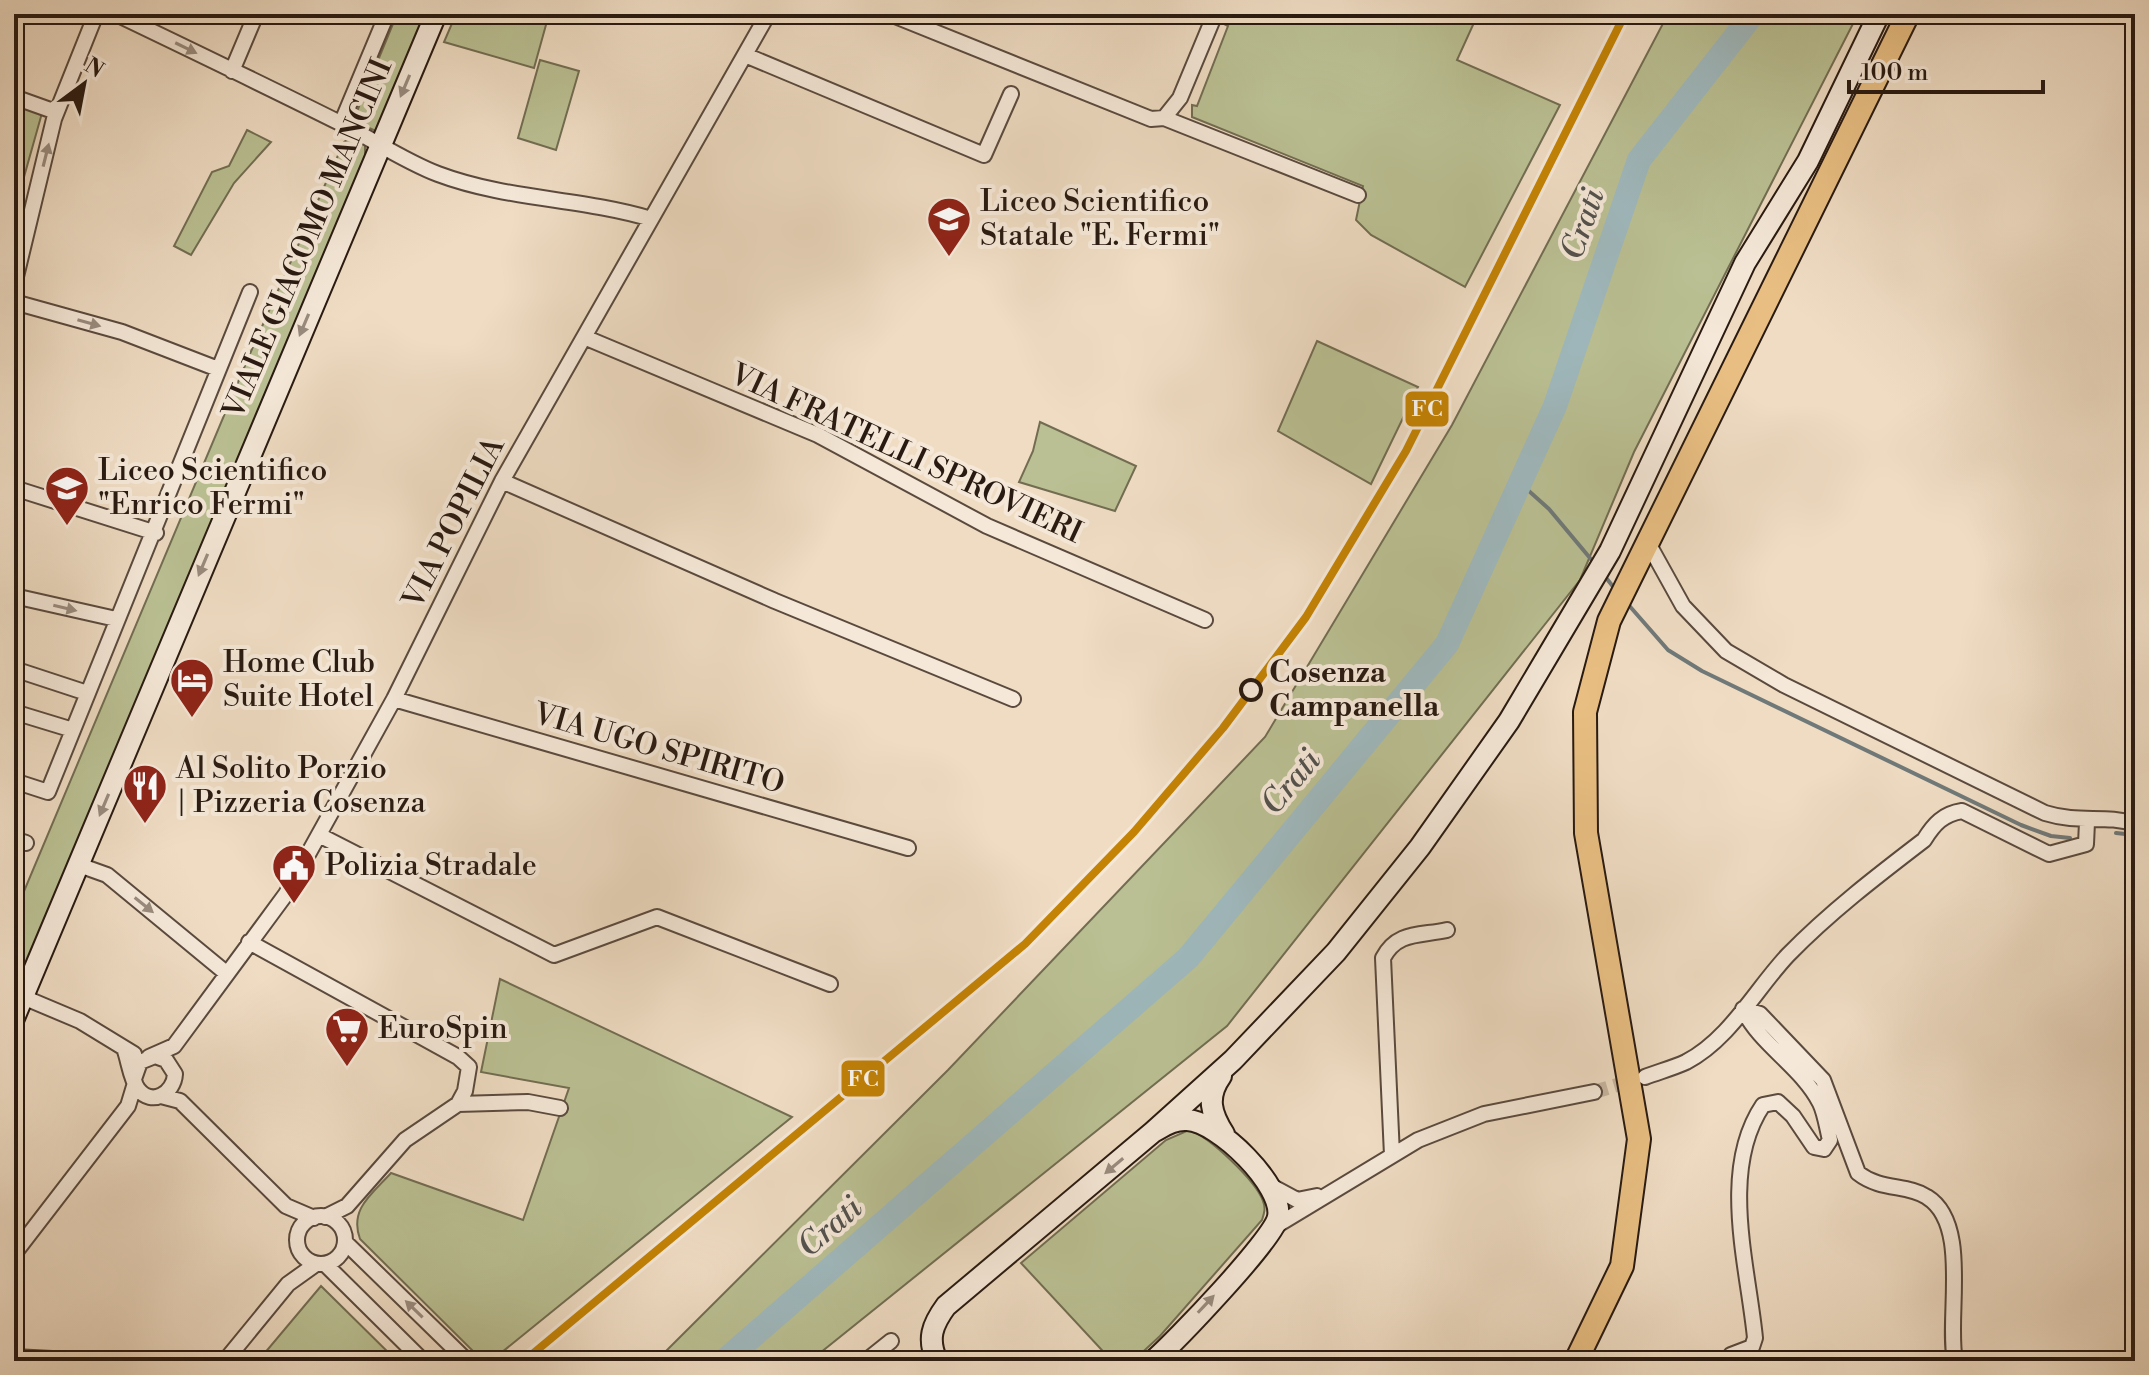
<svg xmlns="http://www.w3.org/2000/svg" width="2149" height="1375" font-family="'Libre Bodoni',serif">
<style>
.green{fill:#bac093;stroke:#726d52;stroke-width:2}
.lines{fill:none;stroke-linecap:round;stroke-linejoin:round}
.stream{stroke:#707979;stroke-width:4}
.river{stroke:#9fb9be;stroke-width:24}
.street-tunnel{stroke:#c7b59f;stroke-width:14;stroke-dasharray:14 7;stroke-linecap:butt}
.street-casing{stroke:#5a4a3e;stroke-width:18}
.secondary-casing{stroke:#291a11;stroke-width:24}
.primary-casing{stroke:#291a11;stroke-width:26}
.street{stroke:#f5e8d8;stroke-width:14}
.secondary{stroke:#f5e8d8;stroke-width:20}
.primary{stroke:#e8be82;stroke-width:22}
.rail-1-casing{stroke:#f5e8d8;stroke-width:14}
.rail-1{stroke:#c48304;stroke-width:8}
.oneway{fill:#998b7e}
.stop-dot{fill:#f5e8d8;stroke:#291a11;stroke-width:4}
.labels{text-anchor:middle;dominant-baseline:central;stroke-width:8;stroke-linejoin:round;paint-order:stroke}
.poi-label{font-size:30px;fill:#291a11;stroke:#f5e8d8;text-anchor:start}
.street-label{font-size:30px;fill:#291a11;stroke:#f5e8d8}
.stop-label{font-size:30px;font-weight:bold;fill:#291a11;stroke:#f5e8d8;text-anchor:start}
.water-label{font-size:32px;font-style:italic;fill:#52524e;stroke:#f5e8d8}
.line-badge{stroke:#f5e8d8;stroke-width:3}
.badge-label{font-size:22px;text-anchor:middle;font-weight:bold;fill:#fff}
</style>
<rect width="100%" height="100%" fill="#efdcc3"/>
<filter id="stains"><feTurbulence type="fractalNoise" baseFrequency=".0025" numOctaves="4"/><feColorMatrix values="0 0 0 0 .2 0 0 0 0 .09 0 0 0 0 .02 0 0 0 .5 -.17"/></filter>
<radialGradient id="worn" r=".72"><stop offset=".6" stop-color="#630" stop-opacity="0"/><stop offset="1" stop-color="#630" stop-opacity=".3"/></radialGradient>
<!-- green -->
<path class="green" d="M 397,14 L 425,14 L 376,131 L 353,121 Z
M 456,14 L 549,14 L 534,68 L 444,42 Z
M 1225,14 L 1478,14 L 1457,60 L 1560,105 L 1465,287 L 1371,235 L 1356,220 L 1363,186 L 1192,117 L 1192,105 L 1197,106 L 1228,26 L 1222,23 Z
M 1668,14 L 1858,14 L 1634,452 L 1580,580 L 1227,1026 L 810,1361 L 656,1361 L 948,1070 L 1265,737 L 1452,425 Z
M 540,60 L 579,71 L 556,150 L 518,138 Z
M 14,105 L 42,113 L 22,184 L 14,182 Z
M 247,130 L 271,142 L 234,183 L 191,255 L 174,246 L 212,172 L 229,166 Z
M 350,138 L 365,143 L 365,168 L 14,998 L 14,915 L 252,349 L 344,142 Z
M 1317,341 L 1418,387 L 1371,484 L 1278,431 Z
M 1040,422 L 1136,466 L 1115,511 L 1019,482 L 1033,451 Z
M 500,979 L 792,1117 L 491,1361 L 483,1361 L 360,1239 C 349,1209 372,1194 391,1173 L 523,1220 L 569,1088 L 481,1072 Z
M 1189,1130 C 1209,1136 1256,1181 1263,1201 C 1266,1208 1264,1214 1262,1220 L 1160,1336 L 1133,1361 L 1112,1361 L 1021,1263 L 1166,1140 Z
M 321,1286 L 397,1361 L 258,1361 Z"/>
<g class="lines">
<!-- stream -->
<path class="stream" d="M 1520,483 L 1549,509 L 1595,564
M 1603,574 L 1615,589
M 1626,602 L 1668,650 L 1702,671 L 2021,825 L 2051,836 L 2070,838
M 2116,833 L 2135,835"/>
<!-- river -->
<path class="river" d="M 724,1361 L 1188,958 L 1447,644 L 1555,406 L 1639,160 L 1753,14"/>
<!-- street-tunnel -->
<path class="street-tunnel" d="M 1594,1092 L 1637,1079"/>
<!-- street casing -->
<g class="street-casing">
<path id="street" d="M 116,14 C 191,50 266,86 340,123 C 372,139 404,161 438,174 C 507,200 581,198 651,219
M 890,14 L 1151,119 L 1164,118 L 1180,98 L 1215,14
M 14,17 L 15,14
M 745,55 L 984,155 L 1011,94
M 232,71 L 256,14
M 14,97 L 56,112
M 1164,118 L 1358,195
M 341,124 L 387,14
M 14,285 L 54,119 L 96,14
M 14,302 L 122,332 L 218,369
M 584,337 L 818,435 L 987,526 L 1205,620
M 502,481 L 775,601 L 1013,699
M 14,488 L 156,533
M 1648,543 L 1683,606 L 1726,651 L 1784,685 L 2045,813 C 2080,824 2105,814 2135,824
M 14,596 L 116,619
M 14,669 L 87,693
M 394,699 L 908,848
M 14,712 L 73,730
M 14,781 L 48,792 L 250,292
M 319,835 L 554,955 L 657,917 L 830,984
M 14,839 L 26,843
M 79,865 L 107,875 L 226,973
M 249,942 L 458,1057 L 469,1067 L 465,1091 L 458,1104
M 23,997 L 80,1021 L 134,1054
M 1743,1009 L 1760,1014 L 1823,1080 L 1858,1173 C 1881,1191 1907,1184 1927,1197 C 1971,1224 1946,1317 1955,1361
M 125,1051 C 129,1063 131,1080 138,1089 C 152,1107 174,1093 175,1074 L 166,1060 L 155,1056 L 140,1062 L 134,1079
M 149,1057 L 174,1046 L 286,894 L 394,699 L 502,481 L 768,14
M 1645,1077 C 1658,1072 1673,1068 1686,1062 C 1730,1039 1755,990 1788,955 C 1830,912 1877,876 1924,840 C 1934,824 1943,814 1962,811 L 2049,854 L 2086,844 L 2087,822
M 161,1096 L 180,1101 L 286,1206 L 314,1218
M 1392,1155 L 1383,958 C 1397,931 1420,936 1447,930
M 1271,1186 L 1297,1200 L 1317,1196
M297 1240a24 24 0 1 1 48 0a24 24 0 1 1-48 0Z
M 325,1217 L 347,1206 L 405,1140 L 458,1104 L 528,1102 L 560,1108
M 1274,1227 L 1418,1140 L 1484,1114 L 1594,1092
M 345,1242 L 467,1361
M 14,1254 L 128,1106 L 135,1083
M 325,1264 L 423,1361
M 14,1357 L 91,1361
M 225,1361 L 288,1284 L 316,1264
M 866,1361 L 891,1341
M 1732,1361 L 1731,1355 L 1752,1347 L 1755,1338 C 1748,1266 1719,1170 1763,1105 L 1778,1102 L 1793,1116 L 1814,1147 L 1824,1149 L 1830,1140 C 1827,1128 1825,1113 1820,1103 C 1801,1066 1760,1045 1743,1009"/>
</g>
<!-- secondary casing -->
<g class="secondary-casing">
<path id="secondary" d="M 14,1018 L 436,14
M 1221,1076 C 1206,1097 1211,1114 1224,1134
M 1153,1132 L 1233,1060 L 1336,952 L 1420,847 L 1509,721 L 1610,551 L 1745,263 L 1808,161 L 1879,14
M 937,1361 C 927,1339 932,1325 946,1306 L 1153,1132 C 1164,1126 1174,1119 1187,1120 C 1218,1121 1284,1186 1278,1217 C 1274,1239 1174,1343 1153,1361"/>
</g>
<!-- primary casing -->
<g class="primary-casing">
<path id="primary" d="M 1576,1361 L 1622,1266 L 1639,1139 L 1586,833 L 1585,712 L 1609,621 L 1908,14"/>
</g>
<!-- street -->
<use href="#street" class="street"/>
<!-- secondary -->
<use href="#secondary" class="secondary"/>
<!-- primary -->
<use href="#primary" class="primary"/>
<!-- rail-1 casing -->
<g class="rail-1-casing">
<path id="rail-1" d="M 524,1361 L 1025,944 L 1134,832 L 1223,728 L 1306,617 L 1406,451 L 1625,14"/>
</g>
<!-- rail-1 -->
<use href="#rail-1" class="rail-1"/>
</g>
<!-- one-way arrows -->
<defs><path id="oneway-solid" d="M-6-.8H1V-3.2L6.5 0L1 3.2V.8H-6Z" transform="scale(2)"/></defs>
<g class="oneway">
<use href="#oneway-solid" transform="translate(186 48) rotate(26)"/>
<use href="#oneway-solid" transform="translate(405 86) rotate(113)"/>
<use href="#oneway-solid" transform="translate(46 155) rotate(-76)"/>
<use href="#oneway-solid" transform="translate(89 323) rotate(16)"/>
<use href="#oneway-solid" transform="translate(304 325) rotate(113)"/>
<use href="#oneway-solid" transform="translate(203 565) rotate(113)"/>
<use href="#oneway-solid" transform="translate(65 608) rotate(13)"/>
<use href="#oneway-solid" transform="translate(104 805) rotate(113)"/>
<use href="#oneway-solid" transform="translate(144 905) rotate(39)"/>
<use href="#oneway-solid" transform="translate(1114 1166) rotate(140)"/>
<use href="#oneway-solid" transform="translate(1206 1304) rotate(-47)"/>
<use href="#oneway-solid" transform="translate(414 1309) rotate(-136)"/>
</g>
<!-- icons -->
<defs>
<g id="university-pin" transform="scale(2.3)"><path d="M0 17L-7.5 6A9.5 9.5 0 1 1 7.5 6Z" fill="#8f2418" stroke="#f5e8d8"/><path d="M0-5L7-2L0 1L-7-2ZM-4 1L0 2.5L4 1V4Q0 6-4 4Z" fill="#fff"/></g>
<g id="hotel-pin" transform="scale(2.3)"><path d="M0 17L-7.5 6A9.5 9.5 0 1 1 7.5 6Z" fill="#8f2418" stroke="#f5e8d8"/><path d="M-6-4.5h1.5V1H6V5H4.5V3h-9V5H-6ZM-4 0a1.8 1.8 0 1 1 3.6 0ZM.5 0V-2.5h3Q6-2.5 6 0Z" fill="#fff"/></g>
<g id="restaurant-pin" transform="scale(2.3)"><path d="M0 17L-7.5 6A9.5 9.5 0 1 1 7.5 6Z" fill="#8f2418" stroke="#f5e8d8"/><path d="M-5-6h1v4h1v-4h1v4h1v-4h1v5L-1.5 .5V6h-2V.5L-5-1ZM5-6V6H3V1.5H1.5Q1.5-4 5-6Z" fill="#fff"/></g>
<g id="civic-pin" transform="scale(2.3)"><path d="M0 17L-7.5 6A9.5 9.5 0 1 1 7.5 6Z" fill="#8f2418" stroke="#f5e8d8"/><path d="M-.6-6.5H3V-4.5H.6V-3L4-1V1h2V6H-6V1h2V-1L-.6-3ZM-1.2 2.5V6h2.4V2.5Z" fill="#fff"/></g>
<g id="supermarket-pin" transform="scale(2.3)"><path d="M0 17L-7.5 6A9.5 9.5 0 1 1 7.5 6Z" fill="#8f2418" stroke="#f5e8d8"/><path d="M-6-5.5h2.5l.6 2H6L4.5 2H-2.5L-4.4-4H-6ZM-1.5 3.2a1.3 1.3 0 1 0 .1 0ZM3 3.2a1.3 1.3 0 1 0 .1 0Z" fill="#fff"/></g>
</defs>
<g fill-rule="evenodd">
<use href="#university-pin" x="949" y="219"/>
<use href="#university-pin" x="67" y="488"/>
<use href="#hotel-pin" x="192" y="680"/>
<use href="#restaurant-pin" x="145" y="786"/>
<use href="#civic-pin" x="294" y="866"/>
<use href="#supermarket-pin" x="347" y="1029"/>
</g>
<!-- markers -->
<circle class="stop-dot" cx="1251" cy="690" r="10"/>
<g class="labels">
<!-- poi labels -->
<g class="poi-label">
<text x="980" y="202">Liceo Scientifico<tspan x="980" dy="34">Statale "E. Fermi"</tspan></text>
<text x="98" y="471">Liceo Scientifico<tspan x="98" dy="34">"Enrico Fermi"</tspan></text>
<text x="223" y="663">Home Club<tspan x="223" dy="34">Suite Hotel</tspan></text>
<text x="176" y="769">Al Solito Porzio<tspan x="176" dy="34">| Pizzeria Cosenza</tspan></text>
<text x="325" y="866">Polizia Stradale</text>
<text x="378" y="1029">EuroSpin</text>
</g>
<!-- street labels -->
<g class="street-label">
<text transform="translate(308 239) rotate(-67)">VIALE GIACOMO MANCINI</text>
<text transform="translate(906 454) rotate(25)">VIA FRATELLI SPROVIERI</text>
<text transform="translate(454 523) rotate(-63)">VIA POPILIA</text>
<text transform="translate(659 749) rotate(16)">VIA UGO SPIRITO</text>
</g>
<!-- stop labels -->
<g class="stop-label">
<text x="1269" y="673">Cosenza<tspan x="1269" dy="34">Campanella</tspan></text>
</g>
<!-- water labels -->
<g class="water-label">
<text transform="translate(1583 224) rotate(-71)">Crati</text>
<text transform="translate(1291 782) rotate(-50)">Crati</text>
<text transform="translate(830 1227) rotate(-41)">Crati</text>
</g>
</g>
<g class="line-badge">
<rect x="1404" y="390" width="46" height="38" rx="8" fill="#c48304"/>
<rect x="840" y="1059" width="46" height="39" rx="8" fill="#c48304"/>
</g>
<g class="badge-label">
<text x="1427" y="416">FC</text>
<text x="863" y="1086">FC</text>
</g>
<!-- margin -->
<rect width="2149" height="1375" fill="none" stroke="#efdcc3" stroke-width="48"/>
<rect x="16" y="16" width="2117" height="1343" fill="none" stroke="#291a11" stroke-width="4"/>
<rect x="24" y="24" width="2101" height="1327" fill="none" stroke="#291a11" stroke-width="2"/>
<!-- north arrow -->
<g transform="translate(84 84) rotate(32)" stroke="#f5e8d8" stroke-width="6" paint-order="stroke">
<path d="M0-6L14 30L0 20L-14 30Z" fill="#291a11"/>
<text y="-12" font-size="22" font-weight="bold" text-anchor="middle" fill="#291a11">N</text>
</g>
<!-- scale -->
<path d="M1849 80v12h194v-12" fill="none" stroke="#291a11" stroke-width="4"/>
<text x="1861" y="80" font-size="24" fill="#291a11" stroke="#f5e8d8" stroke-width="6" paint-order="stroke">100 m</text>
<rect width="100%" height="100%" filter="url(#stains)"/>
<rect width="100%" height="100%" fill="url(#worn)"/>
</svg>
